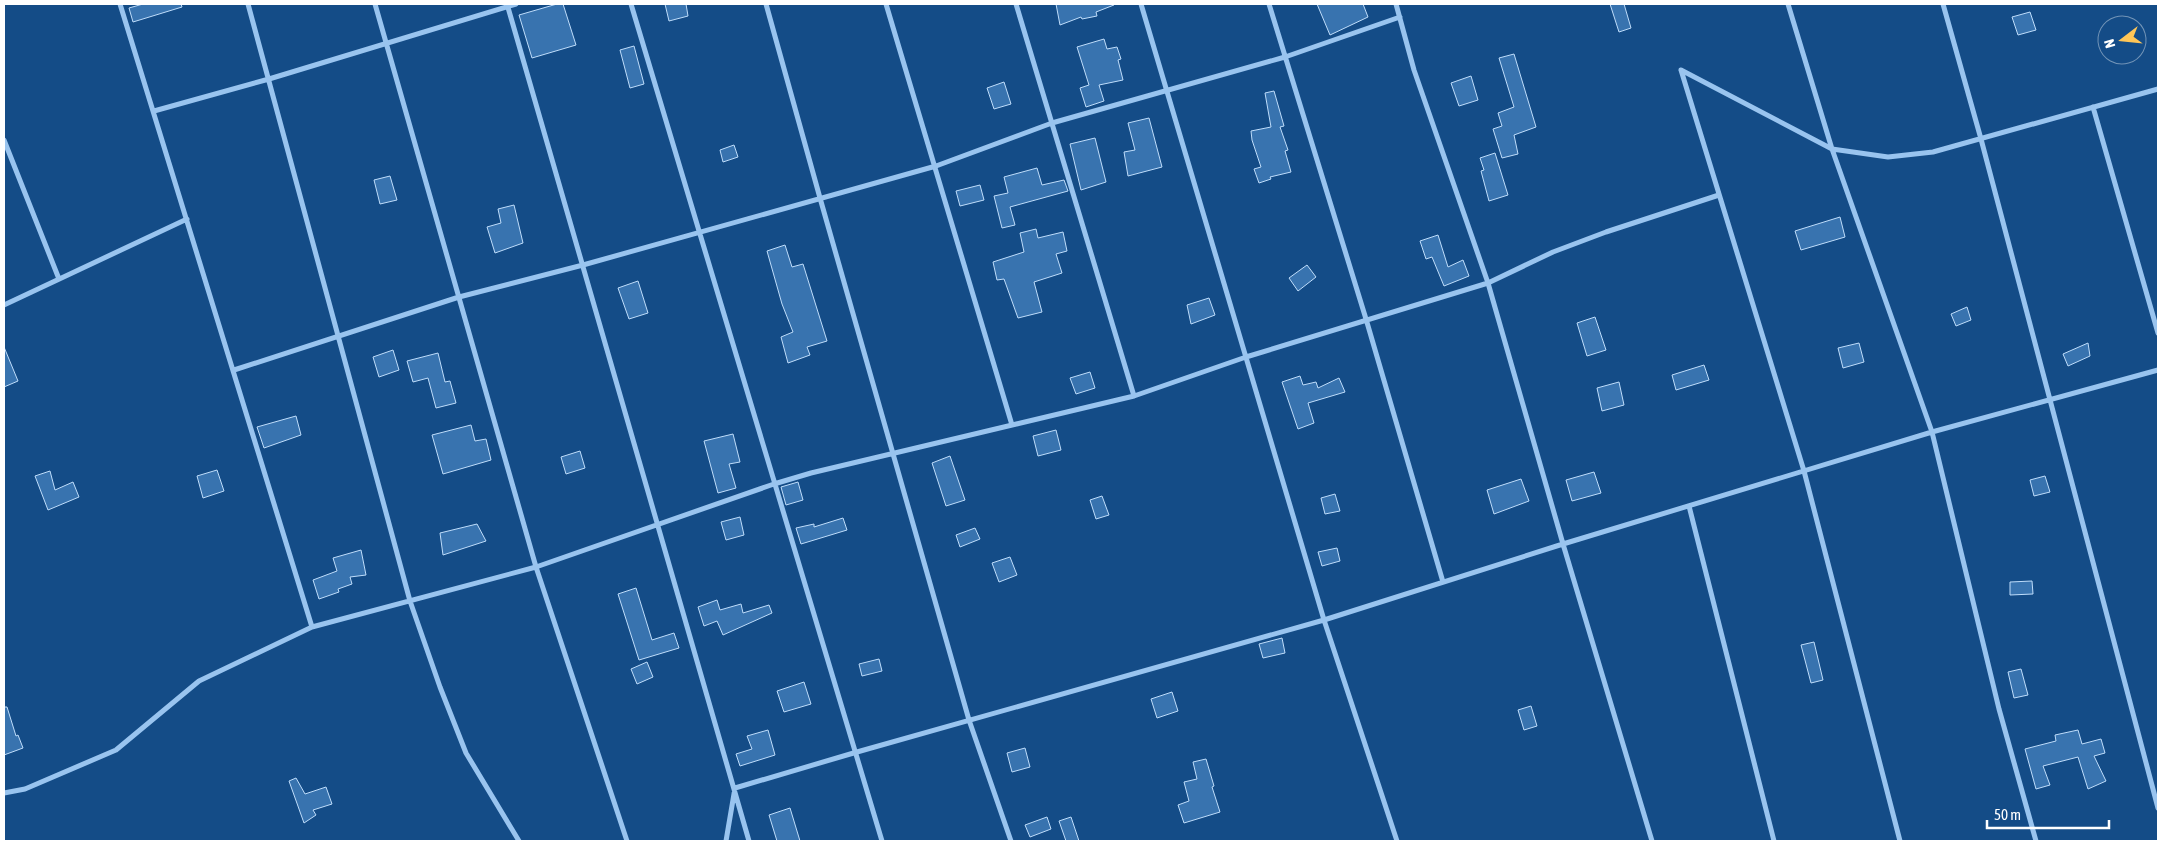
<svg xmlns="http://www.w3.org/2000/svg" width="2162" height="845" font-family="'Asap Condensed',sans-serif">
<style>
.building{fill:#3873af;stroke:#bfddfb}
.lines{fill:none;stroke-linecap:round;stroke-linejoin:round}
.minor{stroke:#99c4ef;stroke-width:5}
</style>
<rect width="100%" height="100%" fill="#144c87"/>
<!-- building -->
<path class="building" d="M 143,4 L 181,4 L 182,7 L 133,22 L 129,8 Z
M 557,4 L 563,4 L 576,45 L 532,58 L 519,15 Z
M 665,4 L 686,4 L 688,16 L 669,21 Z
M 1056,4 L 1114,4 L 1114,5 L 1096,12 L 1097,16 L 1082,19 L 1081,17 L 1060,25 Z
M 1317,4 L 1363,4 L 1368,17 L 1330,35 Z
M 1610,4 L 1624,4 L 1631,28 L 1619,32 Z
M 2030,12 L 2036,30 L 2018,35 L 2012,17 Z
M 1104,39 L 1107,49 L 1117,47 L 1121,59 L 1118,60 L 1123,80 L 1099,85 L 1104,101 L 1086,107 L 1080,88 L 1089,85 L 1077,47 Z
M 634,46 L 644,84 L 630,88 L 620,50 Z
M 1514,54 L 1536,127 L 1514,135 L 1518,154 L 1502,158 L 1493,129 L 1502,126 L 1498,113 L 1514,107 L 1499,58 Z
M 1471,76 L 1478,100 L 1459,106 L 1451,83 Z
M 1004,82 L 1011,104 L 994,109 L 987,88 Z
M 1274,91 L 1284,126 L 1280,127 L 1288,150 L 1285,151 L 1291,172 L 1270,177 L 1271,179 L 1259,183 L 1254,169 L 1261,167 L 1252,140 L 1251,131 L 1271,127 L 1265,93 Z
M 1149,118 L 1162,167 L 1128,176 L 1124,152 L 1135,150 L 1128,123 Z
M 1095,138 L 1106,182 L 1081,190 L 1070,144 Z
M 734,145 L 738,157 L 723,162 L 720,150 Z
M 1495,153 L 1508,195 L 1489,201 L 1481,171 L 1484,170 L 1480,158 Z
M 1037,168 L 1042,185 L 1064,180 L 1068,191 L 1010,207 L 1015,225 L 1002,228 L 994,196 L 1008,193 L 1004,177 Z
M 390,176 L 397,200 L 380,204 L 374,180 Z
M 980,185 L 984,200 L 960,206 L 956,191 Z
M 514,205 L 523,243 L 495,253 L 487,227 L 501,223 L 498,209 Z
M 1840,217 L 1845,237 L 1801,250 L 1795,231 Z
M 1036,229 L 1038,238 L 1063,232 L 1067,251 L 1056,254 L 1062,273 L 1034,282 L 1042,312 L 1018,318 L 1004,279 L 997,280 L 993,262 L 1024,252 L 1020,233 Z
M 1438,235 L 1448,267 L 1463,260 L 1469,276 L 1444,286 L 1432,257 L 1426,259 L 1420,241 Z
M 785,245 L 792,267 L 803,264 L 827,341 L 807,347 L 810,355 L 788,363 L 781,337 L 793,332 L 782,304 L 767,251 Z
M 1307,265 L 1316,277 L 1298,291 L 1289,278 Z
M 638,281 L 648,313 L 629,319 L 618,288 Z
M 1209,298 L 1215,315 L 1191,324 L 1187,305 Z
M 1967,307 L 1971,320 L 1956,326 L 1951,314 Z
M 1595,317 L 1606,350 L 1587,356 L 1577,323 Z
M 1859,343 L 1864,362 L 1843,368 L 1838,348 Z
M 2088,343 L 2090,356 L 2068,366 L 2063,354 Z
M 4,347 L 18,381 L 4,387 Z
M 393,350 L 399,370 L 379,377 L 373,357 Z
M 438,353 L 445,382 L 450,381 L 456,403 L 436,408 L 428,378 L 413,382 L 407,361 Z
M 1704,365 L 1709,380 L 1676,390 L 1672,375 Z
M 1090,372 L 1095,388 L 1076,394 L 1070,378 Z
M 1300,376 L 1303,385 L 1316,382 L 1318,388 L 1339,378 L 1345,392 L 1308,403 L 1314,423 L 1298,429 L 1282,382 Z
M 1619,382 L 1624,405 L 1602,411 L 1597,388 Z
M 296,416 L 301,435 L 264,448 L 257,427 Z
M 471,425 L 475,441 L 486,439 L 491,460 L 443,474 L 432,435 Z
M 1056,430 L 1061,450 L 1038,456 L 1033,436 Z
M 733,434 L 740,462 L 729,464 L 736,488 L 718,493 L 704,441 Z
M 580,451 L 585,468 L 566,474 L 561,457 Z
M 950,456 L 965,500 L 946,506 L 932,463 Z
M 217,470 L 224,491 L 203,498 L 197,476 Z
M 50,471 L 55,490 L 73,482 L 79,497 L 48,510 L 35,476 Z
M 1594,472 L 1601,493 L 1572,501 L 1566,480 Z
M 2045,476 L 2050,492 L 2034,496 L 2030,480 Z
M 1521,479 L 1529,501 L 1494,514 L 1487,490 Z
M 798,482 L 803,500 L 786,505 L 781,487 Z
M 1335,494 L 1340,511 L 1325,514 L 1321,498 Z
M 1102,496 L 1109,515 L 1096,519 L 1090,500 Z
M 740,517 L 744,535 L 726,540 L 721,522 Z
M 843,518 L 847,530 L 801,544 L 796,528 L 814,524 L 814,527 Z
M 477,524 L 486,541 L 443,555 L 440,533 Z
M 975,528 L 980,539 L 960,547 L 956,535 Z
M 1337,548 L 1340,561 L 1322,566 L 1318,552 Z
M 361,550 L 366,575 L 350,577 L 352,584 L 338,589 L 339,592 L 319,599 L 313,580 L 337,571 L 333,558 Z
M 1010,557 L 1017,575 L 999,582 L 992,563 Z
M 2032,581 L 2033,594 L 2010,595 L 2010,582 Z
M 636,588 L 652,640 L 674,633 L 679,648 L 639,660 L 618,594 Z
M 717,600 L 720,610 L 741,604 L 743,613 L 769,605 L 772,613 L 723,635 L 717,621 L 704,626 L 698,607 Z
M 1282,638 L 1285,653 L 1263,658 L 1259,644 Z
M 1814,642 L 1823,680 L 1811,683 L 1801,645 Z
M 879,659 L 882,671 L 862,676 L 859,664 Z
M 647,662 L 653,677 L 637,684 L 631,669 Z
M 2021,669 L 2028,695 L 2014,698 L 2008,672 Z
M 804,682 L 811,704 L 784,712 L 777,691 Z
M 1172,692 L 1178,711 L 1157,718 L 1151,699 Z
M 1531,706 L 1537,726 L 1524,730 L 1518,710 Z
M 4,707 L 7,707 L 16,736 L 18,735 L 23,748 L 4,755 Z
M 768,730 L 775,755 L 740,766 L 736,754 L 752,749 L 747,736 Z
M 2078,730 L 2082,744 L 2101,739 L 2105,753 L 2094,756 L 2106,781 L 2088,789 L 2078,757 L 2043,766 L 2050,785 L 2036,789 L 2025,749 L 2056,741 L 2055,735 Z
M 1025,748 L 1030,767 L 1012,772 L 1007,753 Z
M 1206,759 L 1214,786 L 1212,787 L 1220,812 L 1184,823 L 1178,805 L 1189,801 L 1184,782 L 1197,779 L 1193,762 Z
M 296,778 L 305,794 L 326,787 L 332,804 L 313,810 L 316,815 L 304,823 L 289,781 Z
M 790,808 L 800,841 L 777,841 L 769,815 Z
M 1047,817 L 1051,829 L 1030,837 L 1025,825 Z
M 1071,817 L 1079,841 L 1066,841 L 1059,821 Z"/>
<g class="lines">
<!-- minor -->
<path class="minor" d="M 120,4 L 312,627
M 248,4 L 410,601 L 440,687 L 466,753 L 519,841
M 375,4 L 536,567 L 627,841
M 507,4 L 749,841
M 631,4 L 882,841
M 766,4 L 820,198 L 969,720 L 1011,841
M 886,4 L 1012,425
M 1016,4 L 1134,396
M 1141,4 L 1324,620 L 1397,841
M 1269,4 L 1366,319 L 1443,582
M 1396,4 L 1414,70 L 1488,283 L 1563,544 L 1652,841
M 1788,4 L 1832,149 L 1932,432 L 1999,709 L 2036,841
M 1943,4 L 1981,139 L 2158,808
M 1681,70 L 1804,471 L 1900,841
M 1681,70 L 1832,149 L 1888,157 L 1933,152 L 2158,89
M 2093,107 L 2158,333
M 154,111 L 269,79 L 516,4
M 4,140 L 59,279
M 4,305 L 187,219
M 234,370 L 459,297 L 583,265 L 936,166 L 1052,123 L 1285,57 L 1400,17
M 1689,506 L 1774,841
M 4,793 L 25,789 L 116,750 L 199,681 L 312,627 L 536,567 L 774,484 L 811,473 L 1134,396 L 1246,357 L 1488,283 L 1553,252 L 1606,232 L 1719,195
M 726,841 L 735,788 L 857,752 L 1324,620 L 1563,544 L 1932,432 L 2158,370"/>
</g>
<!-- border -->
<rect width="2162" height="845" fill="none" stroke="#ffffff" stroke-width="10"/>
<!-- north arrow -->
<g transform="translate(2122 40) rotate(254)"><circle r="24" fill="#144c87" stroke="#7294b7"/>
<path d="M0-4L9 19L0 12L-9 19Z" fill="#ffc657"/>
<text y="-8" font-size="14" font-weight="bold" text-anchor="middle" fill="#ffffff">N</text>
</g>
<!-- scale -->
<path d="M1987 820v8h122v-8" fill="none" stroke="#ffffff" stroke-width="2.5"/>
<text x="1994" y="820" font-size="15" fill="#ffffff" stroke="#144c87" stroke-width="4" paint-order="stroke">50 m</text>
</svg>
